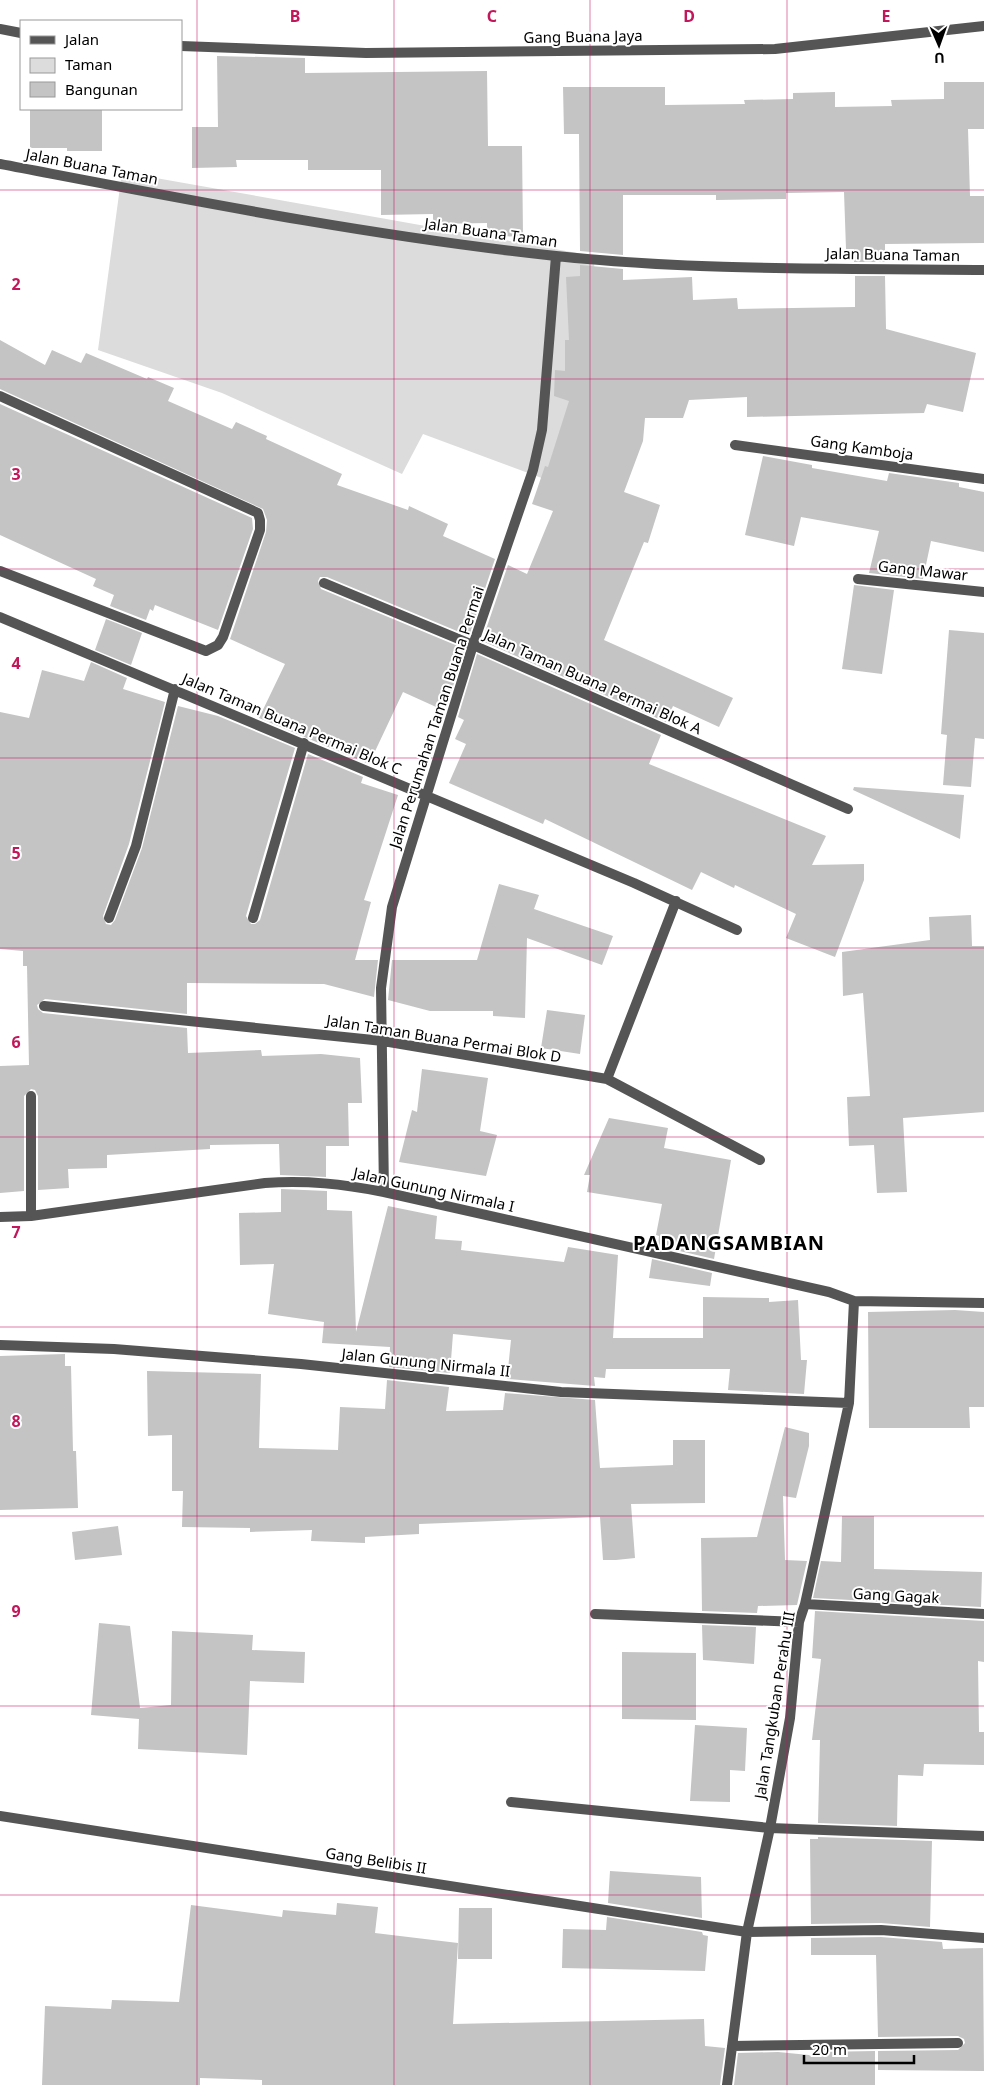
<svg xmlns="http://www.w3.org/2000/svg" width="984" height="2085" font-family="'Noto Sans',sans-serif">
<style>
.green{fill:#dcdcdc}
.building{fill:#c4c4c4}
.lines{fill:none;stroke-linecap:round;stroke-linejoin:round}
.minor{stroke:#555;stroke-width:10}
.grid{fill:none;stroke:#c2185b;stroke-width:1;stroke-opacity:0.55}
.labels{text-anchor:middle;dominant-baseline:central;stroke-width:4;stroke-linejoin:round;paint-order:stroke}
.street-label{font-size:15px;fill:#000;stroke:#fff}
.district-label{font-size:20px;font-weight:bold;letter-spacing:1px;fill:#000;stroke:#fff}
.grid-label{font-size:16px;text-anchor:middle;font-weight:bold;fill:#c2185b;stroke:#fff;stroke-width:4;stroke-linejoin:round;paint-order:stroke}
</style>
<rect width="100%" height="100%" fill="#fff"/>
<!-- green -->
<path class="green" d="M 122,172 L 594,256 L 597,360 L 574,490 L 423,434 L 402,474 L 222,393 L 98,350 Z"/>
<!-- building -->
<path class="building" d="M 217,56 L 305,58 L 305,73 L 487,71 L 488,146 L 522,146 L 523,236 L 487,237 L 487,223 L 433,224 L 433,214 L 381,215 L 381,170 L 308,170 L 308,160 L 236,160 L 237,167 L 192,168 L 192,127 L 218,127 Z
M 944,82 L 984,82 L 984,129 L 968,129 L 970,196 L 984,196 L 984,243 L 885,244 L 885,262 L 854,262 L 854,249 L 846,249 L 844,192 L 786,193 L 786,199 L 716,200 L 716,195 L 623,195 L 623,255 L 580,251 L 579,134 L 564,134 L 563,87 L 665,87 L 665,105 L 745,104 L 744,100 L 793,99 L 793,93 L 835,92 L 835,107 L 892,106 L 891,100 L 944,99 Z
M 30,109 L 102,109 L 102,151 L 67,151 L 67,148 L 30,148 Z
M 580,265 L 623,269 L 623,280 L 692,277 L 693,300 L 737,298 L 738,309 L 855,307 L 855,276 L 885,276 L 886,329 L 976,353 L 963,412 L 927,404 L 924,413 L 747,417 L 747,397 L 689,400 L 683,418 L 645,418 L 643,441 L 624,492 L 660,505 L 648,543 L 644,542 L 604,640 L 733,698 L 719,727 L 673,706 L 666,722 L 482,641 L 508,565 L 527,574 L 553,511 L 532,504 L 545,466 L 548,467 L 569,401 L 554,396 L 555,370 L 565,371 L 565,340 L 569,340 L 566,277 L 580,276 Z
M 0,340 L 45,365 L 52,350 L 81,363 L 86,353 L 147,379 L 148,377 L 174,388 L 168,401 L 232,429 L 236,422 L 267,436 L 266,439 L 342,474 L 337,485 L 408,510 L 409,506 L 448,524 L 443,536 L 495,559 L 469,636 L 327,577 L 320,577 L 318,581 L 321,589 L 465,649 L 445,711 L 403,692 L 369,764 L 259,718 L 285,664 L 230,639 L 266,532 L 267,520 L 263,509 L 0,389 Z
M 0,404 L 252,518 L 253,529 L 218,630 L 155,605 L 153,611 L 150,609 L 146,620 L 110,606 L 114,595 L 93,586 L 96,579 L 0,535 Z
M 763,456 L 812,465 L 812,468 L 887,481 L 889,473 L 959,483 L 959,487 L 984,492 L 984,552 L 931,541 L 923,579 L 869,573 L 879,531 L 801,517 L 794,546 L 745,535 Z
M 854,585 L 894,590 L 882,674 L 842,669 Z
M 106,619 L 142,633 L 131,665 L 95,650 Z
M 949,630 L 984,633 L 984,739 L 975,738 L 971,787 L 943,785 L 947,735 L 941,734 Z
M 477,654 L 661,735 L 649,764 L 826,836 L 812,865 L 864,864 L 864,880 L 835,957 L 786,938 L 796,914 L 735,885 L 734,888 L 701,872 L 692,890 L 545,819 L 543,824 L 449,783 L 466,744 L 455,739 L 464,720 L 458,717 Z
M 91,662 L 127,678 L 123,689 L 165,702 L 129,844 L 103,916 L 106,924 L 111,925 L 115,920 L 142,848 L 178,706 L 218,716 L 295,748 L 246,916 L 251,924 L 255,924 L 260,920 L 308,754 L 363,777 L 361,783 L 398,795 L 364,900 L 371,902 L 355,960 L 378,960 L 374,997 L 324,984 L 187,983 L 187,1014 L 45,999 L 37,1005 L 38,1009 L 43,1013 L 187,1028 L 188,1053 L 261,1050 L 262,1056 L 321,1054 L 360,1058 L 362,1103 L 348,1103 L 349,1146 L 326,1146 L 326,1177 L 280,1175 L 279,1144 L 210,1145 L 210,1149 L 107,1155 L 107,1168 L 68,1169 L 69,1188 L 38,1190 L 38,1096 L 35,1090 L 31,1089 L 24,1096 L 24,1191 L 0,1193 L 0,1066 L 29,1065 L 27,966 L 23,966 L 23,951 L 0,949 L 0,712 L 29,718 L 42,670 L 84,681 Z
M 854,787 L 964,795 L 960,839 L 853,790 Z
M 499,884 L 539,895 L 534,909 L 613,936 L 602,965 L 527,938 L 525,1018 L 493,1016 L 493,1011 L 430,1011 L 388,1000 L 392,960 L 477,960 Z
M 971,915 L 972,946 L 984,946 L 984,1112 L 903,1118 L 907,1192 L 877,1193 L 874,1145 L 849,1146 L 847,1097 L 870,1096 L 863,993 L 843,996 L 842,952 L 930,940 L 929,917 Z
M 547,1010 L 585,1015 L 580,1054 L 541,1048 Z
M 422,1069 L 488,1078 L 480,1131 L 497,1135 L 486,1176 L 399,1162 L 412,1110 L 417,1112 Z
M 609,1118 L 668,1128 L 664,1148 L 731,1160 L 714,1259 L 658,1246 L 659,1236 L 656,1235 L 662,1204 L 587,1192 L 590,1175 L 584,1175 Z
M 281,1189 L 327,1191 L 327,1210 L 352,1211 L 356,1332 L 388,1206 L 437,1216 L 435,1239 L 462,1241 L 461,1250 L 564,1262 L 568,1247 L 618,1255 L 613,1338 L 703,1338 L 703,1297 L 769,1298 L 769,1302 L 798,1300 L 801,1360 L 807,1360 L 804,1394 L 728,1390 L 730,1369 L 606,1369 L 605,1378 L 594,1377 L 595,1386 L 507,1379 L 511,1340 L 453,1334 L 450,1373 L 389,1367 L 390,1347 L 322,1343 L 324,1322 L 268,1314 L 274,1264 L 240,1265 L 239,1213 L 281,1212 Z
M 652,1259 L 712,1273 L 710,1286 L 649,1278 Z
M 955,1310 L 984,1312 L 984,1407 L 969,1407 L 970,1428 L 869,1428 L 868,1312 Z
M 65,1354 L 65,1366 L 71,1366 L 73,1451 L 76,1451 L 78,1508 L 0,1510 L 0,1356 Z
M 147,1371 L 261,1374 L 259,1448 L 338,1450 L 340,1407 L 385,1409 L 387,1380 L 449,1387 L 446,1411 L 503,1410 L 505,1393 L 595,1400 L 600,1468 L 673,1465 L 673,1440 L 705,1440 L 705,1503 L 631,1504 L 635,1558 L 616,1560 L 603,1560 L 600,1517 L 419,1524 L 419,1534 L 365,1537 L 365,1543 L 311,1541 L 312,1530 L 250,1532 L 250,1528 L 182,1527 L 183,1491 L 172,1491 L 172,1435 L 148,1436 Z
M 785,1427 L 809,1433 L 809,1446 L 796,1498 L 783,1496 L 785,1560 L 807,1561 L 797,1605 L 758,1606 L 757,1613 L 702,1611 L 701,1538 L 757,1537 Z
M 842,1516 L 874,1516 L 874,1569 L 982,1572 L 981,1607 L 813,1598 L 821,1561 L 841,1562 Z
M 118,1526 L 122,1555 L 75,1560 L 72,1532 Z
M 815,1611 L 984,1621 L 984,1662 L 978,1661 L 979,1732 L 984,1732 L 984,1765 L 924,1764 L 923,1776 L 898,1775 L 897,1826 L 818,1823 L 820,1740 L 812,1740 L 821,1659 L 812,1658 Z
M 99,1623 L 130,1626 L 140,1708 L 171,1705 L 172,1631 L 253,1635 L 252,1650 L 305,1652 L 304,1683 L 250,1681 L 247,1755 L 138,1749 L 139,1719 L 91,1715 Z
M 702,1625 L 756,1627 L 754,1664 L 703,1660 Z
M 622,1652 L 696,1653 L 696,1720 L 622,1719 Z
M 695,1725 L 747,1728 L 745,1771 L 730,1770 L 730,1802 L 690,1801 Z
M 818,1837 L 932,1841 L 930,1927 L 881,1923 L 811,1924 L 810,1839 L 818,1839 Z
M 610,1871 L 701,1877 L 702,1918 L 608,1903 Z
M 337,1903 L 378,1907 L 375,1933 L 458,1943 L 453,2024 L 704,2019 L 705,2046 L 725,2048 L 720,2085 L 262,2085 L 262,2080 L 200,2078 L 200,2085 L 42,2085 L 45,2006 L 111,2009 L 112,2000 L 179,2002 L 191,1905 L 282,1917 L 283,1910 L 336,1915 Z
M 459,1908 L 492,1908 L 492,1959 L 458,1959 Z
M 607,1917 L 702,1932 L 703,1935 L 708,1936 L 705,1971 L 562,1968 L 563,1929 L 606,1930 Z
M 881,1937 L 942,1942 L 943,1949 L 983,1948 L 984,2071 L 878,2070 L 878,2051 L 958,2050 L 965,2043 L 964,2039 L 958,2036 L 878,2037 L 876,1955 L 811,1955 L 811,1938 Z
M 875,2051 L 875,2085 L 734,2085 L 738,2053 L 778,2052 L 819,2056 L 819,2052 Z"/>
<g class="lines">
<!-- minor -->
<path class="minor" d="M 0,29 L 21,33
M 181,46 L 366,53 L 775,49 L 984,26
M 0,164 C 184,199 369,236 556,256 C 698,271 841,268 984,270
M 0,396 L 258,513 L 260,520 L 260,530 L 223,637 L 218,645 L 206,651 L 0,571
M 735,445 L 984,479
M 858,579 L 984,592
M 324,583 L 473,645 L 848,809
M 0,617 L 634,883 L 737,930
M 109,918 L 136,846 L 175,689
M 253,918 L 304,743
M 44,1006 L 383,1041 L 607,1079 L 760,1160
M 607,1079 L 676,901
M 31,1096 L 31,1216
M 384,1192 L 381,988 L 392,907 L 473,645 L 533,470 L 542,430 L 556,256
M 0,1217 L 31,1216 L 265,1183 C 307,1180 342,1184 384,1192 L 829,1292 L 854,1301 L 984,1303
M 0,1345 L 114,1349 L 301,1364 L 561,1392 L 849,1403
M 805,1604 L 984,1614
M 595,1614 L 799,1622
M 511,1802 L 770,1828 L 984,1836
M 0,1816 L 747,1932 L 881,1930 L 984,1938
M 732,2046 L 958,2043
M 727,2085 L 747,1932 L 770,1828 L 790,1718 L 799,1622 L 805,1604 L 849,1403 L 854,1301"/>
</g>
<!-- grid -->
<path class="grid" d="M 197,0 L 197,2085M 394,0 L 394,2085M 590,0 L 590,2085M 787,0 L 787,2085M 0,190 L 984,190M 0,379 L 984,379M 0,569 L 984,569M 0,758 L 984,758M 0,948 L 984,948M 0,1137 L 984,1137M 0,1327 L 984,1327M 0,1516 L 984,1516M 0,1706 L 984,1706M 0,1895 L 984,1895"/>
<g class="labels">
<!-- street labels -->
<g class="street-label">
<text transform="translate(583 36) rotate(-1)">Gang Buana Jaya</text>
<text transform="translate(92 166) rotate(11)">Jalan Buana Taman</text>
<text transform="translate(491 232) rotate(8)">Jalan Buana Taman</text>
<text transform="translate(893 254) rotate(1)">Jalan Buana Taman</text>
<text transform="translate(862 447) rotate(8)">Gang Kamboja</text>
<text transform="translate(923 570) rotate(6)">Gang Mawar</text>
<text transform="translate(593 681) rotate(24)">Jalan Taman Buana Permai Blok A</text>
<text transform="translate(436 717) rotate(-72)">Jalan Perumahan Taman Buana Permai</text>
<text transform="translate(292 723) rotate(23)">Jalan Taman Buana Permai Blok C</text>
<text transform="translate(444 1038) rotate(9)">Jalan Taman Buana Permai Blok D</text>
<text transform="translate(434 1189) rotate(12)">Jalan Gunung Nirmala I</text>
<text transform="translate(426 1362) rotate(6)">Jalan Gunung Nirmala II</text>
<text transform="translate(896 1595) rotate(3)">Gang Gagak</text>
<text transform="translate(774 1705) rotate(-81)">Jalan Tangkuban Perahu III</text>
<text transform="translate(376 1860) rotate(9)">Gang Belibis II</text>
</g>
<!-- district labels -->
<g class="district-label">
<text x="729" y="1242">PADANGSAMBIAN</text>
</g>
</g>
<g class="grid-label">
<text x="295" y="22">B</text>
<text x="492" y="22">C</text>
<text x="689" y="22">D</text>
<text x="886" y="22">E</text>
<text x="16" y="290">2</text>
<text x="16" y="480">3</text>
<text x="16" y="669">4</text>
<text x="16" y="859">5</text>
<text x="16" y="1048">6</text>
<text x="16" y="1238">7</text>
<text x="16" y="1427">8</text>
<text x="16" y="1617">9</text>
</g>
<!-- legend -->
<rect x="20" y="20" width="162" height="90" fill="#ffffff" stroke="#999999"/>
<rect x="30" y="36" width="25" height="8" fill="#555555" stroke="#999999"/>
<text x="65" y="45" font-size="15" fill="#000000">Jalan</text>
<rect x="30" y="58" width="25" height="15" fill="#dcdcdc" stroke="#999999"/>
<text x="65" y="70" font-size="15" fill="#000000">Taman</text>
<rect x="30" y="82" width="25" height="15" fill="#c4c4c4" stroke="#999999"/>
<text x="65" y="95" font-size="15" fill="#000000">Bangunan</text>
<!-- north arrow -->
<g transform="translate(939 45) rotate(178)" stroke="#ffffff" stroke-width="4" paint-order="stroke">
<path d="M0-4L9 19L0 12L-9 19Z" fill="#000000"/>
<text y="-8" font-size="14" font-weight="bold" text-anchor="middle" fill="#000000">U</text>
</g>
<!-- scale -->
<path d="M804 2055v8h110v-8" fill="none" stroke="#000000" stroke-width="2.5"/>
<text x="812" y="2055" font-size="15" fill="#000000" stroke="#ffffff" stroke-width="4" paint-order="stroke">20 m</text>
</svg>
